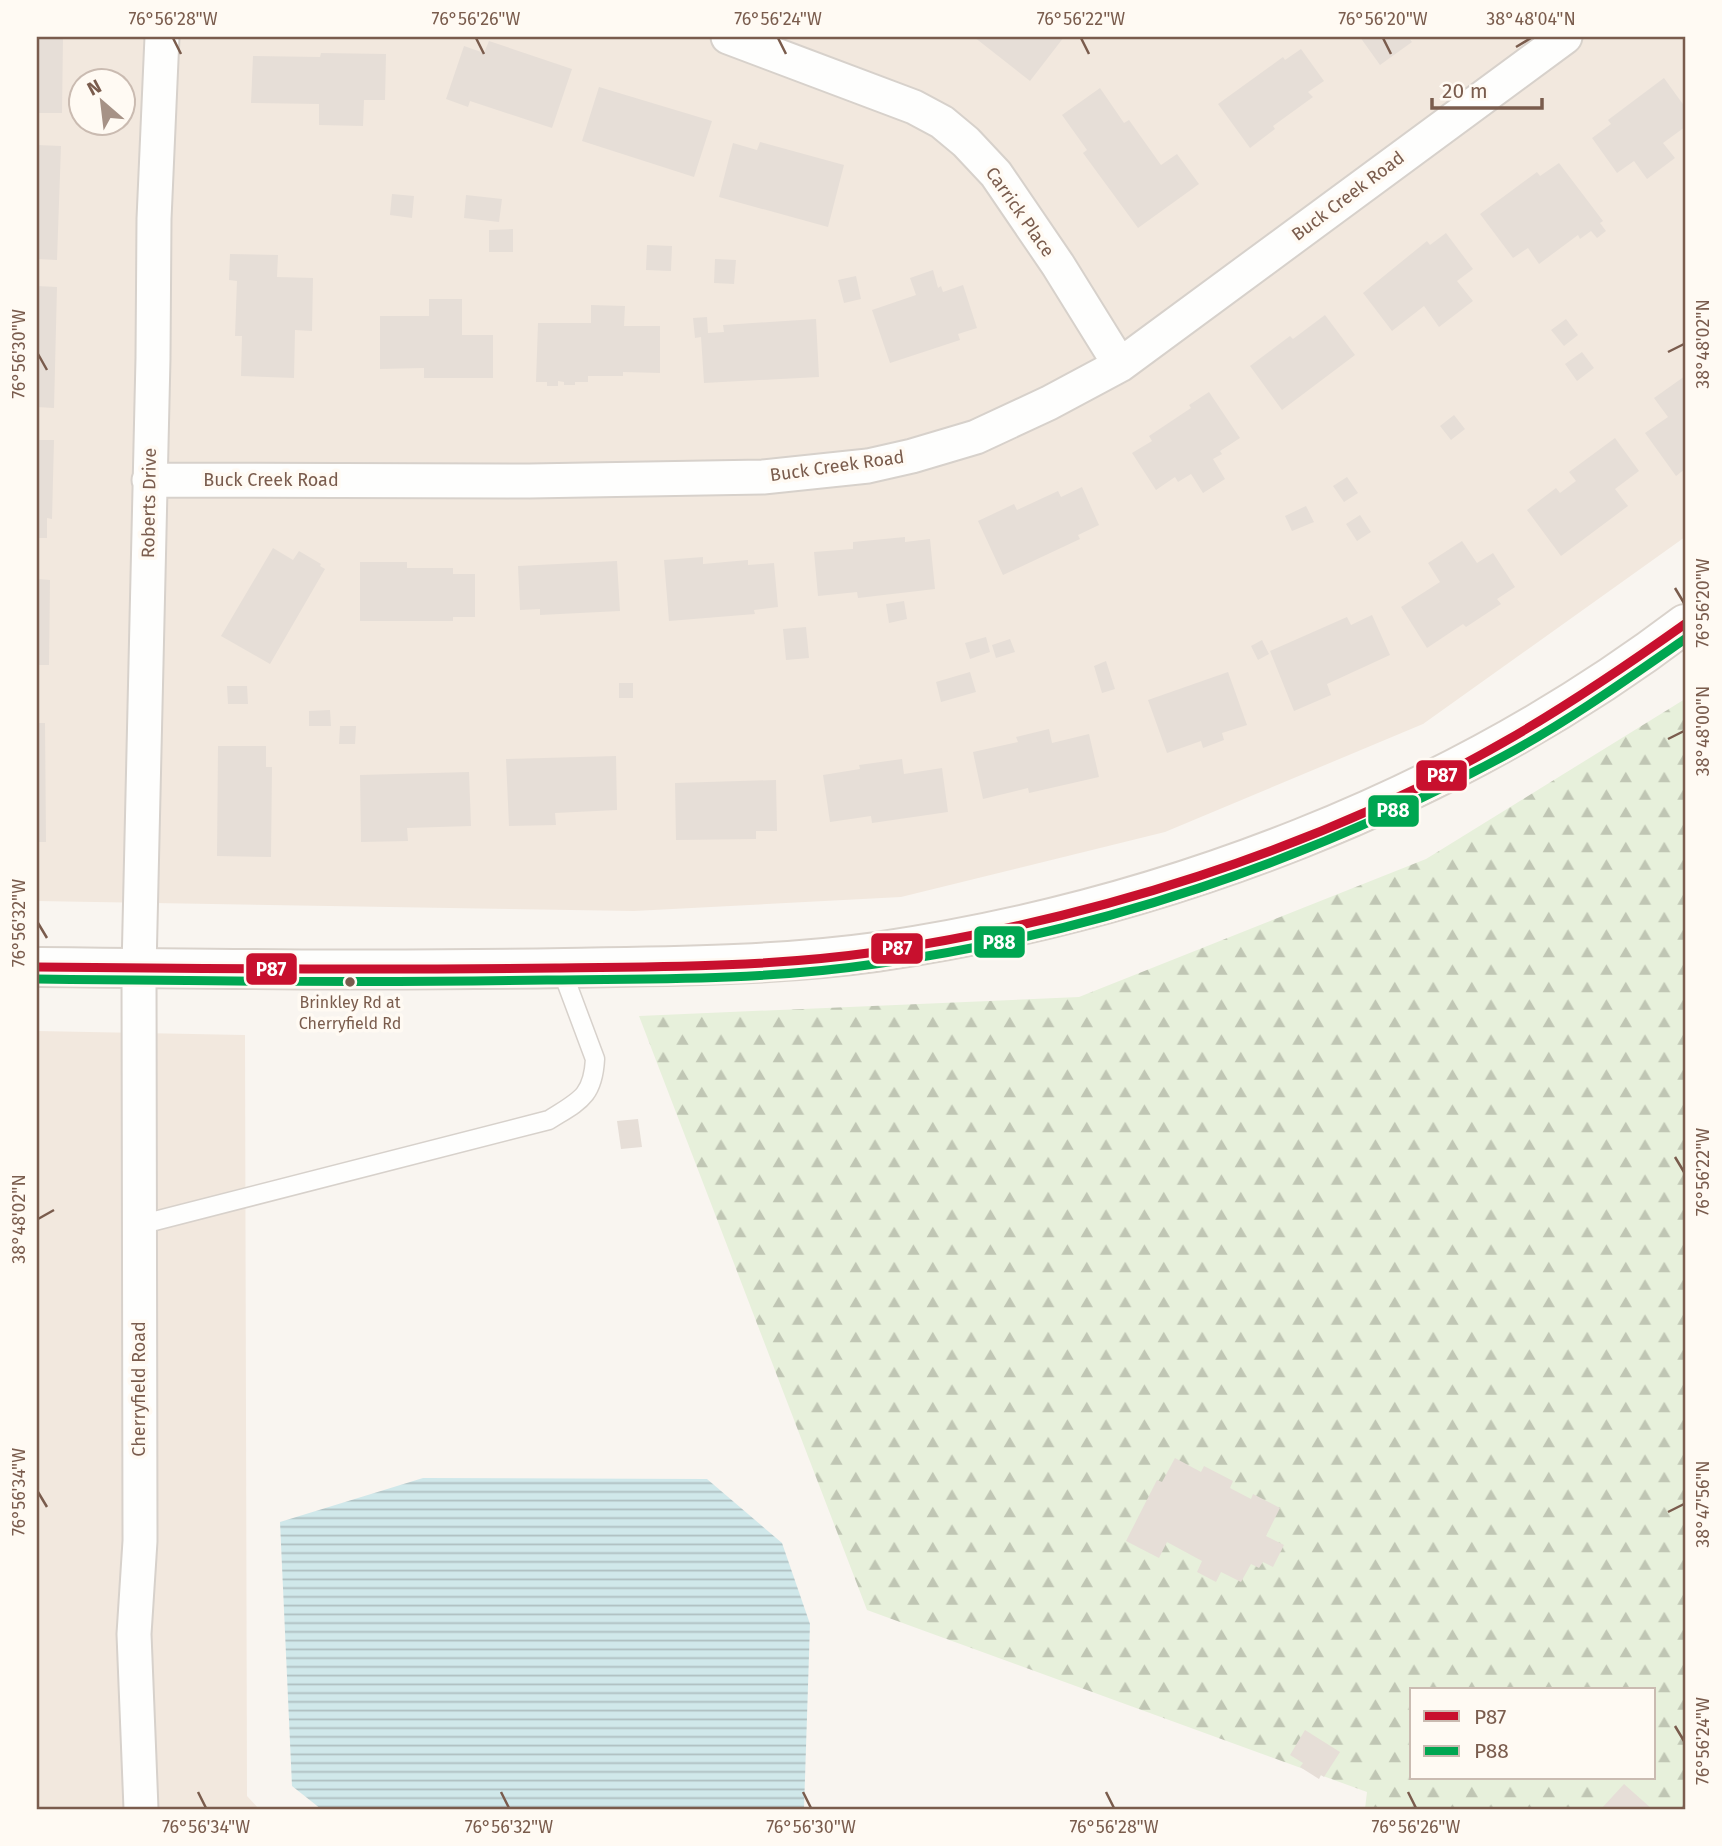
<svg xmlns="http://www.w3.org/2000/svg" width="1722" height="1846" font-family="'Fira Sans',sans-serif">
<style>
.residential{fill:#f2e8de;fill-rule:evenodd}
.forest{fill:url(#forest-firs);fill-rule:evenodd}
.water{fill:url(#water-rules)}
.building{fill:#e6ded7}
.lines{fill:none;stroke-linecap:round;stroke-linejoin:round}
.lane-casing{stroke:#d7d1cb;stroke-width:21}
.street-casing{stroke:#d7d1cb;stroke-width:37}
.secondary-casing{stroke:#d9d2cb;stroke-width:42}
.lane{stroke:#fefefd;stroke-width:18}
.street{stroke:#fefefd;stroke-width:33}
.secondary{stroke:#fefefd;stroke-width:38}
.bus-1-casing{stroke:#fffaf3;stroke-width:14}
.bus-2-casing{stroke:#fffaf3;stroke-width:14}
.bus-1{stroke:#c8102e;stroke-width:9}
.bus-2{stroke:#00a651;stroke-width:9}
.ticks{fill:none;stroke:#7a5c4d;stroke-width:2.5}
.bus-dot{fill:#7a5c4d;stroke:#fffaf3;stroke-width:2.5}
.labels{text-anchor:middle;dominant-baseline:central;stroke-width:7;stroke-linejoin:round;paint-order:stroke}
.bus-label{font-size:16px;fill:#7a5c4d;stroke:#fffaf3}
.street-label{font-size:18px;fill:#7a5c4d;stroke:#fffaf3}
.line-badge{stroke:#fffaf3;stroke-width:2.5}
.badge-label{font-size:19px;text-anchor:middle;font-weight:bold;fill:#fff}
.neatline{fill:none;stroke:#7a5c4d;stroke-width:2.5}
.ticks-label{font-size:18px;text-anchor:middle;fill:#7a5c4d}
</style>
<defs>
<pattern id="forest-firs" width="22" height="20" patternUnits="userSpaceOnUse" patternTransform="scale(1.75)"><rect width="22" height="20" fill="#e7f0db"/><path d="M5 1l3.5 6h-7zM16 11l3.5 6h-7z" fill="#c0c6b4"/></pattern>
<pattern id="water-rules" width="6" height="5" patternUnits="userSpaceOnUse" patternTransform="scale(1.75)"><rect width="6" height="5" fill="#d0e8ea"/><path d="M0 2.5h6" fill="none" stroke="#aebfc0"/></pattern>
</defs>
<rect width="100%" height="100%" fill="#f9f5f0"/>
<!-- residential -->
<path class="residential" d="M 37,37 L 1685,37 L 1685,537 L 1423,724 L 1165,832 L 901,897 L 634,911 L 37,901 ZM 80,80 L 122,80 L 122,122 L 80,122 Z
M 37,1031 L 245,1035 L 247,1796 L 259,1809 L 37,1809 Z"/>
<!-- forest -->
<path class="forest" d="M 1685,699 L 1685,1809 L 1365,1809 L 1367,1792 L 867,1610 L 639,1016 L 1079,997 L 1426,859 ZM 1412,1690 L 1654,1690 L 1654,1778 L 1412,1778 Z"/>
<!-- water -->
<path class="water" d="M 423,1478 L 707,1479 L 782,1543 L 810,1624 L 804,1809 L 321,1809 L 292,1786 L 280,1522 Z"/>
<!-- building -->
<path class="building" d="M 37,37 L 63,37 L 62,113 L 37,113 Z
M 974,37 L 1064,37 L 1030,81 Z
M 1360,37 L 1408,37 L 1412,42 L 1380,65 Z
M 489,41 L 572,69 L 552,128 L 470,101 L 468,107 L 446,99 L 464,46 L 484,53 Z
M 1301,49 L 1324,81 L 1308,92 L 1313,97 L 1273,126 L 1275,129 L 1250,148 L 1218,104 L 1283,57 L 1285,60 Z
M 321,53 L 386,54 L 385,100 L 364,100 L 363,126 L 319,125 L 319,104 L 251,103 L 253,56 L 320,57 Z
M 1664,78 L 1685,107 L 1685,127 L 1663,143 L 1675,158 L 1647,179 L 1634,161 L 1617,173 L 1592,138 L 1611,124 L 1608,120 Z
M 599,87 L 712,121 L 694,177 L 582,141 Z
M 1100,88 L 1124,123 L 1129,120 L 1161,165 L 1177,154 L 1199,184 L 1138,228 L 1083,153 L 1087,150 L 1062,115 Z
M 760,142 L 844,165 L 828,227 L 719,197 L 733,143 L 757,150 Z
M 37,145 L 61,146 L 57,260 L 37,259 Z
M 1559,163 L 1603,221 L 1600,223 L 1606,231 L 1597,238 L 1591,231 L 1580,239 L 1578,235 L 1539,264 L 1528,248 L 1513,258 L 1480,214 L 1537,172 L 1540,176 Z
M 392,194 L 414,196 L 412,218 L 390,215 Z
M 466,195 L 502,199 L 499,222 L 464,218 Z
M 513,229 L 513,252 L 489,252 L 489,230 Z
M 1446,233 L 1473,269 L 1457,281 L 1473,301 L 1439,327 L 1424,306 L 1392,331 L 1363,293 L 1427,241 L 1430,245 Z
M 647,245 L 672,246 L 671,271 L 646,270 Z
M 230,254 L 278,255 L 277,277 L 313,278 L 312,331 L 295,330 L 294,378 L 241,376 L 242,336 L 235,336 L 237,281 L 229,280 Z
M 715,259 L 736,260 L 734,284 L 714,283 Z
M 933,270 L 938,288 L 941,286 L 943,292 L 963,285 L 977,328 L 958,334 L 960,340 L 890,363 L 872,310 L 916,295 L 910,278 Z
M 856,276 L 861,299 L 844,303 L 838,280 Z
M 37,286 L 57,287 L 54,408 L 37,407 Z
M 429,299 L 462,299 L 462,335 L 493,335 L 493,378 L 424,378 L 424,368 L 380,369 L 380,316 L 429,316 Z
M 591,305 L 625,306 L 624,326 L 660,326 L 660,373 L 623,372 L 623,376 L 588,376 L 588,382 L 575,382 L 575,385 L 564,385 L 564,382 L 558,381 L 558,386 L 547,386 L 547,382 L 536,382 L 538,323 L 591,323 Z
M 1325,315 L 1355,355 L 1282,410 L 1250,366 L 1290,336 L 1293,339 Z
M 707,317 L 708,333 L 724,332 L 723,325 L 816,319 L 819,377 L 704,383 L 701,337 L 695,338 L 693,318 Z
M 1566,319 L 1578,335 L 1564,346 L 1551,330 Z
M 1582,352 L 1594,368 L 1577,381 L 1565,364 Z
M 1685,376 L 1685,469 L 1676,476 L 1645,433 L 1668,417 L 1654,398 Z
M 1209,392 L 1240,438 L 1220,451 L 1222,454 L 1213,459 L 1225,479 L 1203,493 L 1191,474 L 1178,482 L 1175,477 L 1156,490 L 1132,453 L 1152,441 L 1149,436 L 1191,408 L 1189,405 Z
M 1454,415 L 1465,429 L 1451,440 L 1440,426 Z
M 1615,438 L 1639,471 L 1615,489 L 1628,506 L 1561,556 L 1527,510 L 1556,488 L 1560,493 L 1576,481 L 1569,472 Z
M 37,440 L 54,440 L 52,519 L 47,518 L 47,538 L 37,538 Z
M 1347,477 L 1358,493 L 1344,502 L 1333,486 Z
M 1082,487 L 1099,525 L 1078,535 L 1080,539 L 1003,575 L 978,521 L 1014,504 L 1017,510 L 1058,491 L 1061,497 Z
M 1306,506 L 1314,522 L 1292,531 L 1285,516 Z
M 1360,515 L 1371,532 L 1357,541 L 1346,524 Z
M 905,537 L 905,542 L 930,539 L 935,589 L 858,598 L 857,592 L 818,596 L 814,552 L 853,549 L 853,542 Z
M 1462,541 L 1477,563 L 1493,553 L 1515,587 L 1497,599 L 1501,604 L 1466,627 L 1463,624 L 1427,648 L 1401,607 L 1440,582 L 1428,563 Z
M 273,548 L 293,560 L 299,551 L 321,564 L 320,566 L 325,569 L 270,664 L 221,636 Z
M 703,557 L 703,564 L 748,560 L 748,565 L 774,563 L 778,607 L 754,610 L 755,614 L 669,621 L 664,560 Z
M 617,561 L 620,611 L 540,615 L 540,609 L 520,610 L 518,566 Z
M 360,562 L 407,562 L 407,568 L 453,568 L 453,574 L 475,574 L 475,617 L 453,617 L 453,621 L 360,621 Z
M 37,579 L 50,580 L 49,665 L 37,665 Z
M 904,601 L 907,619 L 889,623 L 886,604 Z
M 1372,615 L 1390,655 L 1327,684 L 1331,695 L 1294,711 L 1270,651 L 1347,617 L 1351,625 Z
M 806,627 L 809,658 L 786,660 L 783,629 Z
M 986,637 L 990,652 L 970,659 L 965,643 Z
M 1010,639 L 1015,652 L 996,658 L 992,645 Z
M 1262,640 L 1269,654 L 1258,660 L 1251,646 Z
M 1106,661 L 1115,689 L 1102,693 L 1094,666 Z
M 970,672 L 976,692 L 941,702 L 936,682 Z
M 1228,672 L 1247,725 L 1222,733 L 1224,740 L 1203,748 L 1201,741 L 1167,753 L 1148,700 Z
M 619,683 L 633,683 L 633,698 L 619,698 Z
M 227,686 L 247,686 L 248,704 L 228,704 Z
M 330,710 L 331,726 L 309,726 L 309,711 Z
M 37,723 L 45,723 L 46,842 L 37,842 Z
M 340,726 L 356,726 L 355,744 L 339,744 Z
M 1049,729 L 1052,743 L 1089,734 L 1099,777 L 1029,793 L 1028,788 L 983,799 L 973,752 L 1018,742 L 1016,737 Z
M 218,746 L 266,746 L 266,767 L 272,767 L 271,857 L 217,856 Z
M 616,756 L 617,810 L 555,813 L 556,825 L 509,826 L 506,759 Z
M 902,759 L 904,774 L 942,768 L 948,812 L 872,823 L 871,816 L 830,822 L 823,775 L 860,769 L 859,765 Z
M 469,772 L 471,826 L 407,828 L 408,841 L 361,842 L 360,775 Z
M 776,780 L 777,831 L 756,831 L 756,839 L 676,840 L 675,783 Z
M 638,1119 L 642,1147 L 621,1149 L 617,1121 Z
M 1175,1458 L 1201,1472 L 1204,1466 L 1233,1481 L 1230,1488 L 1251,1499 L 1253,1494 L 1280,1508 L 1266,1536 L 1284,1545 L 1273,1567 L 1263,1562 L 1259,1568 L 1251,1564 L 1241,1582 L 1221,1572 L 1216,1582 L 1197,1572 L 1202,1561 L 1167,1542 L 1159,1558 L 1126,1541 L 1157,1480 L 1162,1482 Z
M 1305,1730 L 1340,1752 L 1324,1777 L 1321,1775 L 1319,1779 L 1300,1767 L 1303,1763 L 1290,1755 Z
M 1624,1784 L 1652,1809 L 1601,1809 Z"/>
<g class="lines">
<!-- lane casing -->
<g class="lane-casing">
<path id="lane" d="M 139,1225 L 549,1120 C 579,1101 593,1097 595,1059 L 561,968"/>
</g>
<!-- street casing -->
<g class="street-casing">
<path id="street" d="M 728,37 L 914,107 L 942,122 L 966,142 L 996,174 L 1058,265 L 1120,365
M 149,480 L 529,481 L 763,477 L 868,466 L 912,456 L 976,437 L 1049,403 L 1120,365 L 1565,37
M 141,1809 L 134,1634 L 140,1541 L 139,969 L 153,358 L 154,219 L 162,37"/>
</g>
<!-- secondary casing -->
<g class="secondary-casing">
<path id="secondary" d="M 37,967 C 213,969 388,971 565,968 C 667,966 774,966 876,952 C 1163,910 1453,800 1685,624"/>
</g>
<!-- lane -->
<use href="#lane" class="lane"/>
<!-- street -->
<use href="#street" class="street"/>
<!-- secondary -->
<use href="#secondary" class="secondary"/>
<!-- bus-1 casing -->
<g class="bus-1-casing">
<path id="bus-1" d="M 37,967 C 210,969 383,970 556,968 C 662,967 770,967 876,952 C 1091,920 1314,851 1504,742 C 1567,706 1626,666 1685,624"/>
</g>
<!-- bus-2 casing -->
<g class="bus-2-casing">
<path id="bus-2" d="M 37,979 C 207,981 377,983 547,980 C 656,979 767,980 875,964 C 1095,934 1309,861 1504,756 C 1567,722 1626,680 1685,639"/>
</g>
<!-- bus-1 -->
<use href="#bus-1" class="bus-1"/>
<!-- bus-2 -->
<use href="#bus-2" class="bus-2"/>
</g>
<!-- ticks -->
<path class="ticks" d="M 173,38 L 181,54M 476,38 L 484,54M 778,38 L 786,54M 1081,38 L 1089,54M 1383,38 L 1391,54M 1516,47 L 1531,38M 1668,352 L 1684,344M 38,354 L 47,370M 1675,588 L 1684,603M 1668,739 L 1684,731M 38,923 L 47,938M 1675,1157 L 1684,1172M 38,1219 L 54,1210M 38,1492 L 47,1507M 1668,1512 L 1684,1504M 1675,1726 L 1684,1741M 198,1792 L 206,1808M 501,1792 L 509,1808M 803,1792 L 811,1808M 1106,1792 L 1114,1808M 1408,1792 L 1416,1808"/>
<!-- markers -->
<circle class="bus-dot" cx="350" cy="982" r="6"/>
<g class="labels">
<!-- bus labels -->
<g class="bus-label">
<text x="350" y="1002">Brinkley Rd at<tspan x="350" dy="21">Cherryfield Rd</tspan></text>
</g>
<!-- street labels -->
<g class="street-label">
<text transform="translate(1348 196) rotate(-37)">Buck Creek Road</text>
<text transform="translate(1020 212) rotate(55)">Carrick Place</text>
<text transform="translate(837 466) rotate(-8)">Buck Creek Road</text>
<text x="271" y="480">Buck Creek Road</text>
<text transform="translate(149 503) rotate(-89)">Roberts Drive</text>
<text transform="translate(139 1389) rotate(-90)">Cherryfield Road</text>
</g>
</g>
<g class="line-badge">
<rect x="1415" y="759" width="53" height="33" rx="7" fill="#c8102e"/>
<rect x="1367" y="794" width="53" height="34" rx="7" fill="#00a651"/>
<rect x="973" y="925" width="53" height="34" rx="7" fill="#00a651"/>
<rect x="870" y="932" width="54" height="33" rx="7" fill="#c8102e"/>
<rect x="245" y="952" width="53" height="34" rx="7" fill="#c8102e"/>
</g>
<g class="badge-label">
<text x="1442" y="782">P87</text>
<text x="1393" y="817">P88</text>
<text x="999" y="949">P88</text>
<text x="897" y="955">P87</text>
<text x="271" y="976">P87</text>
</g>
<!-- border -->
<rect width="1722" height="1846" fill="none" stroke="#fffaf3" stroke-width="77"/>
<!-- legend -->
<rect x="1410" y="1688" width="245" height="91" fill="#fffaf3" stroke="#cabbb1" stroke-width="2"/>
<rect x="1424" y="1711" width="35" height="10" fill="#c8102e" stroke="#cabbb1" stroke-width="2"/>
<text x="1474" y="1724" font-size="21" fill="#7a5c4d">P87</text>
<rect x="1424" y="1746" width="35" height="10" fill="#00a651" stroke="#cabbb1" stroke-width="2"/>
<text x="1474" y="1758" font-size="21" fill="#7a5c4d">P88</text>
<!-- north arrow -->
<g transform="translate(102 102) rotate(332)"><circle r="33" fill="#fffaf3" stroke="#cabbb1" stroke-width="2"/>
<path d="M0-5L12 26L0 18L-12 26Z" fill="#a69286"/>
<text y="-10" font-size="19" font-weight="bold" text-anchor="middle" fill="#7a5c4d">N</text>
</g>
<!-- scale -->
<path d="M1432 98v10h110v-10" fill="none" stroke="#7a5c4d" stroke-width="3.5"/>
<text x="1442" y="98" font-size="21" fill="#7a5c4d" stroke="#fffaf3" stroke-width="5" paint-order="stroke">20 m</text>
<rect x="38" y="38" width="1646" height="1770" class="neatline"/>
<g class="ticks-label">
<text x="173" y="25">76°56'28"W</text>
<text x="476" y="25">76°56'26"W</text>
<text x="778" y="25">76°56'24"W</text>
<text x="1081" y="25">76°56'22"W</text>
<text x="1383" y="25">76°56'20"W</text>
<text x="1531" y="25">38°48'04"N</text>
<text transform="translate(1703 344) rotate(-90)" y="6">38°48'02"N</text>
<text transform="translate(19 354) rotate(-90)" y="6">76°56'30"W</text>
<text transform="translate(1703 603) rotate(-90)" y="6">76°56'20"W</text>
<text transform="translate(1703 731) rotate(-90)" y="6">38°48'00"N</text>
<text transform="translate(19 923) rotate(-90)" y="6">76°56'32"W</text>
<text transform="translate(1703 1172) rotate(-90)" y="6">76°56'22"W</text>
<text transform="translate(19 1219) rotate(-90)" y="6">38°48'02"N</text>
<text transform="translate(19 1492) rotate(-90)" y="6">76°56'34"W</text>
<text transform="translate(1703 1504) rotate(-90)" y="6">38°47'56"N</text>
<text transform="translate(1703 1741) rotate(-90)" y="6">76°56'24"W</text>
<text x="206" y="1833">76°56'34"W</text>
<text x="509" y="1833">76°56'32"W</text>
<text x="811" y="1833">76°56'30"W</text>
<text x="1114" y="1833">76°56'28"W</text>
<text x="1416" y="1833">76°56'26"W</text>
</g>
</svg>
